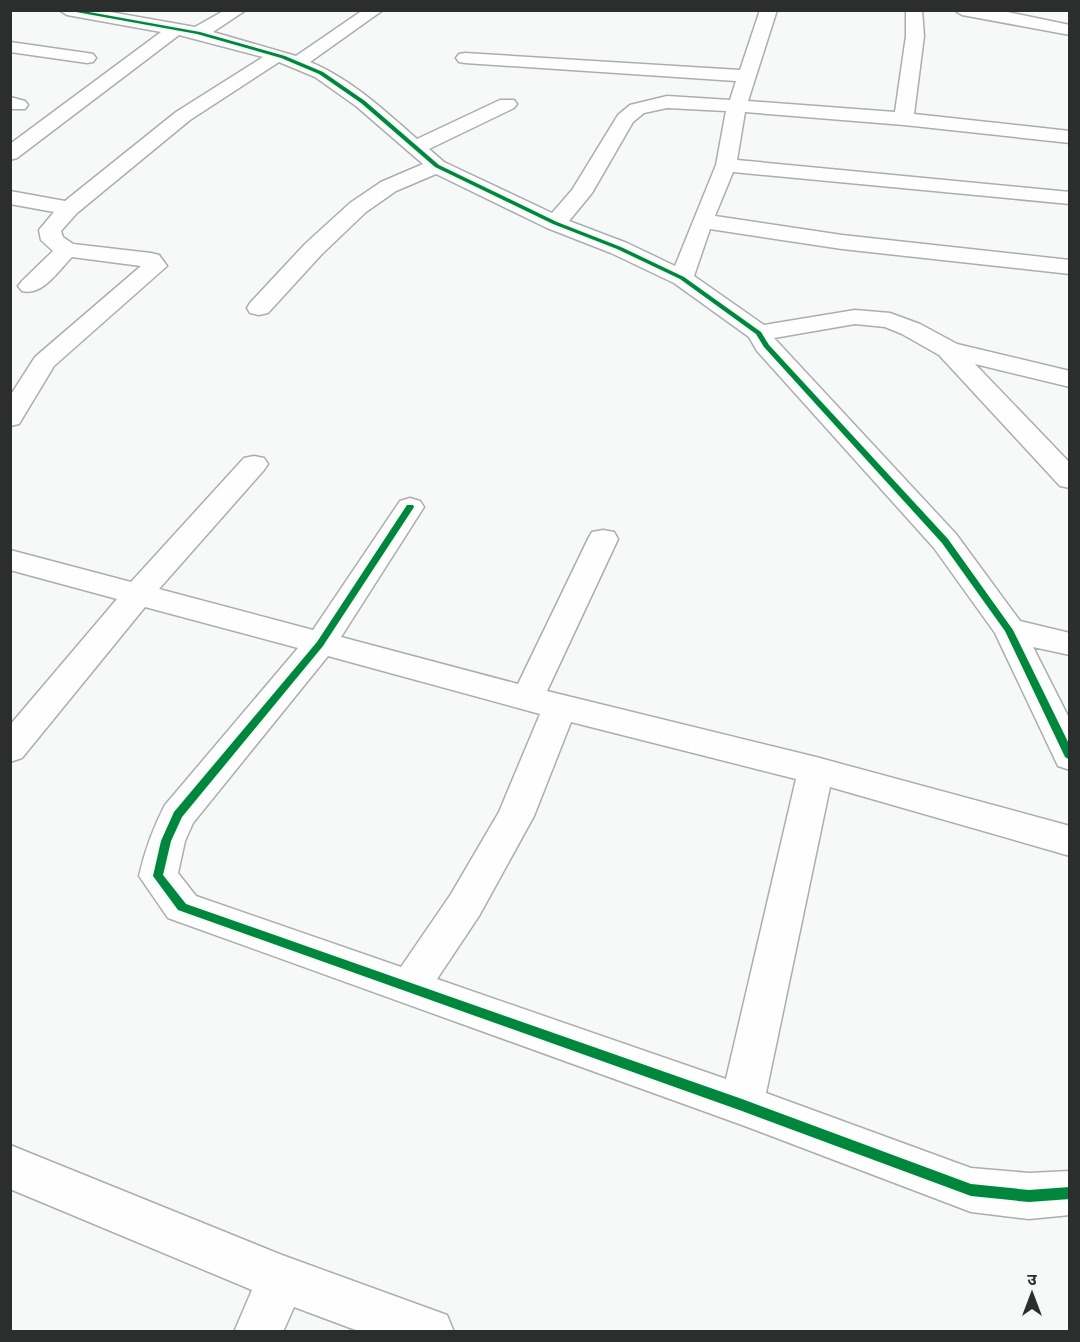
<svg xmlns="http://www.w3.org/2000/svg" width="1080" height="1342" font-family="Cabin,'Noto Sans Devanagari',sans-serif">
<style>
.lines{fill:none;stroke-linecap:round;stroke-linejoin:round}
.minor-casing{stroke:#abaeac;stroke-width:3}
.minor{fill:#fefefe;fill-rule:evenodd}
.cycleway-casing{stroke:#f5faf7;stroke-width:4}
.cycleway{fill:#00873e;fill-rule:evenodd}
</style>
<rect width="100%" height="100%" fill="#f6f9f7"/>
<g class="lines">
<!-- minor casing -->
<g class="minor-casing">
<path id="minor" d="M 59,10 L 99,10 L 195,27 L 225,10 L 246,10 L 213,32 L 296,56 L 363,10 L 383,10 L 310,62 C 351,79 384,110 417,139 L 500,100 L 514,100 L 517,104 L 514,108 L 429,149 L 444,162 L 552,213 L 572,190 L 618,115 L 630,105 L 667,96 L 730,100 L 736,81 L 465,63 L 459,62 L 456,58 L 459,54 L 465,53 L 740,70 L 760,10 L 777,10 L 748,101 L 895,112 L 906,36 L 906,10 L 922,10 L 924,36 L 914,114 L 1070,131 L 1070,143 L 904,125 L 745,112 L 737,160 L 1070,192 L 1070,204 L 733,172 L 715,216 L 842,235 L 1070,260 L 1070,274 L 842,249 L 710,229 L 694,276 L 764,325 L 855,310 L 890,313 L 920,324 L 957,344 L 1070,371 L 1070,387 L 975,364 L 1070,463 L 1070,488 L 1060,486 L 939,355 L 902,334 L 885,327 L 855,324 L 774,338 L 956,534 L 1020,621 L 1070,633 L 1070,655 L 1033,647 L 1070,720 L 1070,770 L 1058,766 L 995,633 L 934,548 L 757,351 L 749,337 L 674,283 L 611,253 L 547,228 L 436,174 L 396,191 L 366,212 L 322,254 L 268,313 L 259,315 L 250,313 L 247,308 L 250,303 L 305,244 L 350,203 L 381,182 L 423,164 L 356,106 L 315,77 L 279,62 L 190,120 L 77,213 L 61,231 L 63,237 L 73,244 L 151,253 L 159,255 L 167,266 L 54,366 L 19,424 L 10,426 L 10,396 L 35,357 L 141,266 L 72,257 C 58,271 43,296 22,291 L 18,286 L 22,281 L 53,251 L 41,240 L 39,230 L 54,212 L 10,204 L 10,191 L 65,201 L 176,112 L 263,57 L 179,35 L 17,158 L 10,160 L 10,144 L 161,32 L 67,15 ZM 667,108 L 726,111 L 716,165 L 675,266 L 627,243 L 569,221 L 592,193 L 633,122 L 644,113 Z
M 954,10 L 998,10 L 1070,25 L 1070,35 L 962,15 Z
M 10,42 L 87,53 L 93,54 L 96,58 L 93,62 L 87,63 L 10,52 Z
M 10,97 L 25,101 L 28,105 L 25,109 L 10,109 Z
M 254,456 L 264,458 L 268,464 L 264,470 L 159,589 L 313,630 L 400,501 L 410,498 L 420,501 L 424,507 L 341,637 L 518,684 L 588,539 L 592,532 L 603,530 L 614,532 L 618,539 L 547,691 L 816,757 L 1070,826 L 1070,856 L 830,787 L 766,1093 L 971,1168 L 1029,1173 L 1070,1171 L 1070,1215 L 1029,1219 L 971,1212 L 742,1125 L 168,918 L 139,876 C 145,850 153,828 165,805 L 298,648 L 145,607 L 22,758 L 10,762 L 10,725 L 117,599 L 10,570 L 10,550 L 131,582 L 244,458 ZM 328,656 L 540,714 L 499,812 L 451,894 L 401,967 L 196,896 L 178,873 L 185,841 L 193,823 ZM 571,722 L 796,779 L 726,1079 L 437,979 L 479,916 L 534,816 Z
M 10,1145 L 282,1255 L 447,1315 L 454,1332 L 361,1332 L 294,1307 L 283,1332 L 234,1332 L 252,1290 L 10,1189 Z"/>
</g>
<!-- minor -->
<use href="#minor" class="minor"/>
<!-- cycleway casing -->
<g class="cycleway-casing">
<path id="cycleway" d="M 65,10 L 78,10 L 200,32 L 285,56 L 323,72 L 365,101 L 439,165 L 557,222 L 621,247 L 684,277 L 761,332 L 769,345 L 948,539 L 1013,630 L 1070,746 L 1070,760 L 1065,757 L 1005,631 L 942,543 L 764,347 L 756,334 L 680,279 L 617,249 L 553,224 L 435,167 L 361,103 L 319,74 L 281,58 L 197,34 Z
M 407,505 L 413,505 L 414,507 L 323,646 L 182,817 L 171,841 L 163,875 L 186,904 L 742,1099 L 971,1184 L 1029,1190 L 1070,1187 L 1070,1199 L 1029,1202 L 971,1196 L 742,1111 L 178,910 L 153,876 L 161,841 L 174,812 L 317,642 Z"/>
</g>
<!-- cycleway -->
<use href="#cycleway" class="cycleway"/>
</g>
<!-- border -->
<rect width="1080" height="1342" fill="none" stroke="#2c2e2d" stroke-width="24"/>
<!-- north arrow -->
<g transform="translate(1032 1294)" stroke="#f5faf7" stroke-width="4.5" paint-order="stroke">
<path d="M0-4.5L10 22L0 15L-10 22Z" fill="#2c2e2d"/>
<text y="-9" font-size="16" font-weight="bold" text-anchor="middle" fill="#2c2e2d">उ</text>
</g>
</svg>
